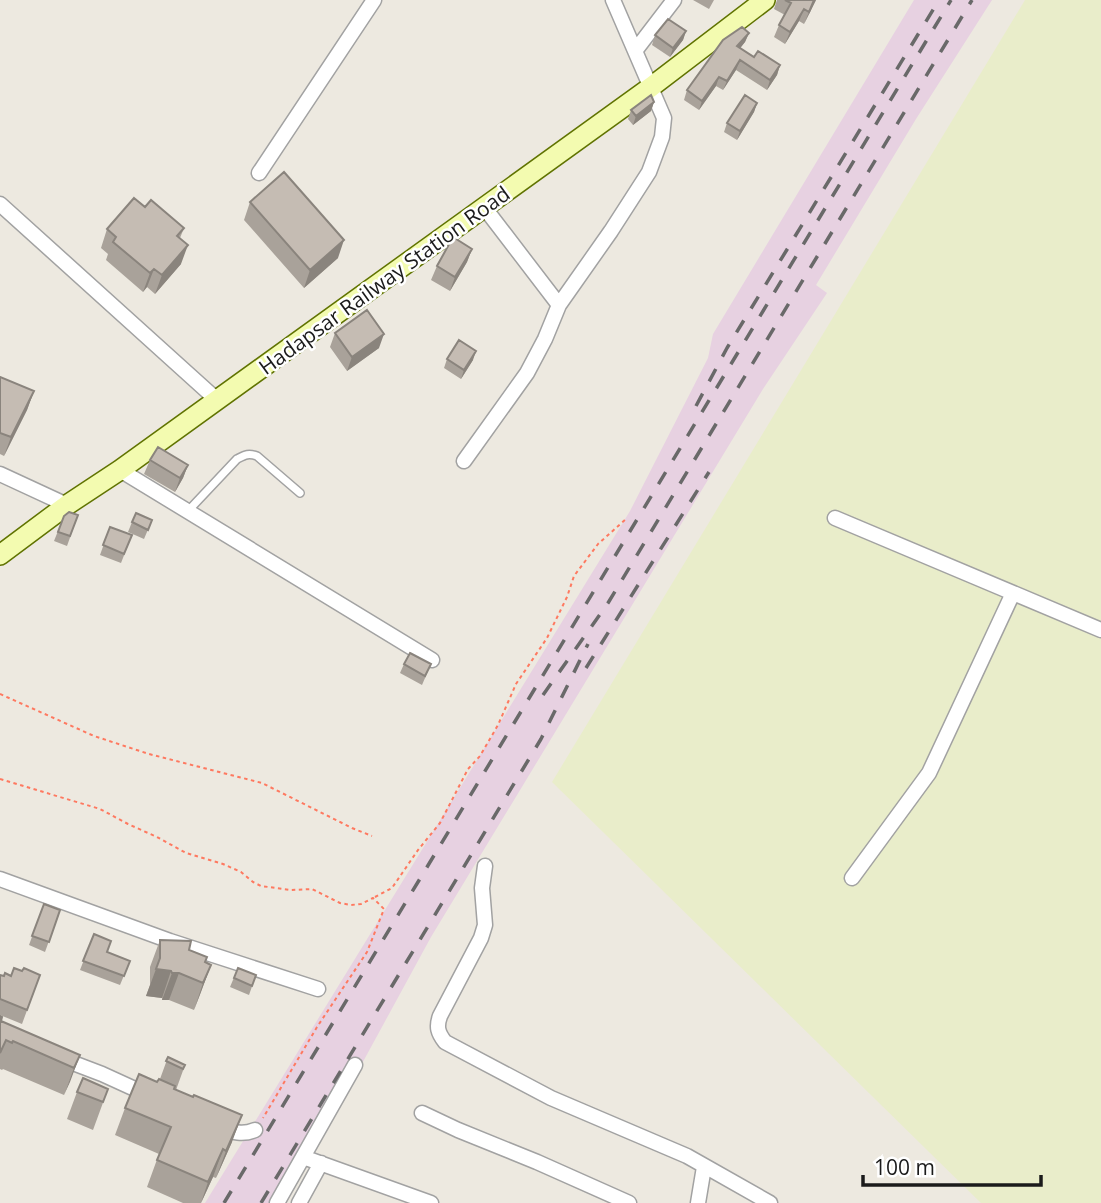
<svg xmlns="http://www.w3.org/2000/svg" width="1101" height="1203" font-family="'Open Sans',sans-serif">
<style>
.industrial{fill:#e7d1e1}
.farmland{fill:#e9edca}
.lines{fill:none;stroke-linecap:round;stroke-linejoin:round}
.lane-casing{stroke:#a2a2a2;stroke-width:10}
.street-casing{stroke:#a2a2a2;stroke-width:17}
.secondary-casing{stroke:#607301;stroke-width:22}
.path{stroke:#fe7960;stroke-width:2;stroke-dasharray:3.5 3.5;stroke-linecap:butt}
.lane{stroke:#fff;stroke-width:7}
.street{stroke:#fff;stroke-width:14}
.secondary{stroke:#f3fbb0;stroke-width:19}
.rail{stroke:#696969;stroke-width:3.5;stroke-dasharray:14 14;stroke-linecap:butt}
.wall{fill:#a9a29a}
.shaded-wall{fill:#8a847d}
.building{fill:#c5bcb3;stroke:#8a847d;stroke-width:2}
.labels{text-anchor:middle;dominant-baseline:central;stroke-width:5;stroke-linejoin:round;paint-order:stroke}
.street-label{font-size:21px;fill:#1b1b1b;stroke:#fff}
</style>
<rect width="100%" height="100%" fill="#ede9e0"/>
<!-- industrial -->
<path class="industrial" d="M 914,0 L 992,0 L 916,119 L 816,285 L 827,293 L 763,389 L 431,937 L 286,1203 L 205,1203 L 630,511 L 708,358 L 713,334 Z"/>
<!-- farmland -->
<path class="farmland" d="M 1025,0 L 1101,0 L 1101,1203 L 981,1203 L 552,782 Z"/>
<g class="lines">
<!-- lane casing -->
<g class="lane-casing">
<path id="lane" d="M 188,511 L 237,459 C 245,455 248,453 257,456 L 300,493"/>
</g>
<!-- street casing -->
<g class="street-casing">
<path id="street" d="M 635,51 L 674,0
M 259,173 L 374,0
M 0,204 L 217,400
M 484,207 L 559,305
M 464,461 L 527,373 L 545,339 L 559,305 L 611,231 L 649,172 L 662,137 L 664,118 L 613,0
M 120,470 L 432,660
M 0,474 L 67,505
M 835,518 L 1101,630
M 485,866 L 482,888 L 485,925 L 481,938 L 440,1016 C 436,1027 438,1033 445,1042 L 551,1098 L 687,1156 L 770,1203
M 852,878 L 929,773 L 1013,593
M 0,879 L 170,941 L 318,989
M 60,1058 L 102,1074 L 148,1095
M 422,1113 L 458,1130 L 537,1162 L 629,1203
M 217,1127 C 230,1131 241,1136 255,1130
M 303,1157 L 431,1203
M 277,1203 L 355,1065
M 299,1203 L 321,1163
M 698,1203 L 704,1167"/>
</g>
<!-- secondary casing -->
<g class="secondary-casing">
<path id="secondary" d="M 0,555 L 67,505 L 120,470 L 651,87 L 765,0"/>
</g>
<!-- path -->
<path class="path" d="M 0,694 L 94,736 L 149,754 L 262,783 L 352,828 L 372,836
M 0,779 L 100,809 L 128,824 L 157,837 L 186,853 L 223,864 L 241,872 L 253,882 L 261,886 L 291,890 L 312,889 L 340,903 L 351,905 L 361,904 L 373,898 L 384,909 L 367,952 L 317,1027 L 263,1118
M 375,897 L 392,888 L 418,850 L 440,823 L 468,769 L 480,756 L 498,725 L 516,684 L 547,638 L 567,597 L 574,576 L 598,544 L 626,519"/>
<!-- lane -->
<use href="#lane" class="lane"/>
<!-- street -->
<use href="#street" class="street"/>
<!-- secondary -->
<use href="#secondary" class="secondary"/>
<!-- rail -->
<path class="rail" d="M 696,406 L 727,348 L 939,0
M 586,668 L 709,472
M 543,695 L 608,603 L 972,0
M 224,1203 L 951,0
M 261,1203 L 541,739 L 588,644"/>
</g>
<!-- wall -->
<path class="wall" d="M 693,0 L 714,0 L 709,9 Z
M 777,0 L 816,0 L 804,24 L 799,21 L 785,44 L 774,37 L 779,25 L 785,15 L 774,9 Z
M 686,31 L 683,40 L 670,57 L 652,45 L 655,35 Z
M 749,33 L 745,42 L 740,48 L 754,57 L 780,65 L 777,75 L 767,90 L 736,70 L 723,90 L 716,86 L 699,110 L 684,100 L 687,90 Z
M 654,102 L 651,111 L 633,125 L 628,119 L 631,110 Z
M 757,103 L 754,112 L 737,140 L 724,132 L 727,123 Z
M 250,202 L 338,258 L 304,288 L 244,220 Z
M 145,207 L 184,228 L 180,238 L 181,264 L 155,294 L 147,287 L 143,292 L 106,260 L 108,254 L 101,248 L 107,229 Z
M 472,249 L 467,262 L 450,291 L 431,280 L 437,266 Z
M 335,333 L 379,348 L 347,371 L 330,347 Z
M 447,359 L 473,360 L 461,379 L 444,368 Z
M 0,377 L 34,391 L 27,410 L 4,456 L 0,454 Z
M 150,460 L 188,465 L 183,478 L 175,492 L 144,474 Z
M 78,515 L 67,546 L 54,541 L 64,516 Z
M 152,520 L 144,539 L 128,532 L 132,522 Z
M 110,527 L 132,535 L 121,563 L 100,555 Z
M 404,664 L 431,664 L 422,685 L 400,673 Z
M 44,904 L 60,910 L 45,952 L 29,945 Z
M 94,934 L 107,952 L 130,961 L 120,985 L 80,970 Z
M 160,940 L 189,950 L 205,962 L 211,965 L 194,1010 L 169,1000 L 162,1000 L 162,998 L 146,996 L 150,985 L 150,967 Z
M 238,968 L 256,975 L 249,995 L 230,987 Z
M 22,971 L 40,975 L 22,1024 L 0,1015 L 0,975 L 4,976 L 11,976 Z
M 0,1016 L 1,1021 L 80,1055 L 64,1095 L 3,1069 L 2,1070 L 0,1069 Z
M 168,1057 L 185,1065 L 176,1090 L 232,1142 L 216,1178 L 213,1177 L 201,1203 L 183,1203 L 147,1187 L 159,1154 L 115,1135 L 125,1108 L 157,1082 L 160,1079 Z
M 108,1089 L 93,1130 L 67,1119 L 77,1092 Z"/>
<!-- shaded-wall -->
<path class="shaded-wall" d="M 814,0 L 816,0 L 804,24 Z
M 804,9 L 799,21 L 785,44 L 790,32 Z
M 686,31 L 683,40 L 670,57 L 673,48 Z
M 749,33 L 745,42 L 734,56 L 737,46 Z
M 740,60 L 736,70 L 723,90 L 727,81 Z
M 780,65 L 777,75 L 767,90 L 770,80 Z
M 719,77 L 716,86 L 699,110 L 702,101 Z
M 654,102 L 651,111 L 633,125 L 636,116 Z
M 757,103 L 754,112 L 737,140 L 740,131 Z
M 344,240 L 338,258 L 304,288 L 310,270 Z
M 188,245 L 181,264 L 155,294 L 162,275 Z
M 472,249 L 467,262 L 450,291 L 455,277 Z
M 154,269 L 147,287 L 143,292 L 150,273 Z
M 384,334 L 379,348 L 347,371 L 352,357 Z
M 476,351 L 473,360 L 461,379 L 464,370 Z
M 34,391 L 27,410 L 4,456 L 11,437 Z
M 188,465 L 183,478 L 175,492 L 180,478 Z
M 211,965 L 201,992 L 194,1010 L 203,983 Z
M 156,969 L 171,971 L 162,998 L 146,996 Z
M 172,973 L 179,973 L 169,1000 L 162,1000 Z
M 80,1055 L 70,1082 L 64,1095 L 74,1068 Z
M 242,1115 L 232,1142 L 216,1178 L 226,1151 Z
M 223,1149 L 213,1177 L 201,1203 L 208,1182 Z"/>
<!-- building -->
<path class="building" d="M 785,0 L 814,0 L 809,12 L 804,9 L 790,32 L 779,25 L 791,3 Z
M 668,19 L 686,31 L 673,48 L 655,35 Z
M 742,27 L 749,33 L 737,46 L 754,57 L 758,51 L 780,65 L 770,80 L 740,60 L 727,81 L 719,77 L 702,101 L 687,90 L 723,40 Z
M 651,95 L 654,102 L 636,116 L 631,110 Z
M 745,95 L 757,103 L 740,131 L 727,123 Z
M 284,172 L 344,240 L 310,270 L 250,202 Z
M 134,198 L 145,207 L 151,200 L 184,228 L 177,236 L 188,245 L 162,275 L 154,269 L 150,273 L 113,242 L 116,237 L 107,229 Z
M 453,237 L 472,249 L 455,277 L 437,266 Z
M 367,310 L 384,334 L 352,357 L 335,333 Z
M 459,340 L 476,351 L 464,370 L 447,359 Z
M 0,377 L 34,391 L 11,437 L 0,433 Z
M 158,447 L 188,465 L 180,478 L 150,460 Z
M 69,512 L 78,515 L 70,536 L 58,532 L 64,516 Z
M 136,513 L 152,520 L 148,530 L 132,522 Z
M 110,527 L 132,535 L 124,554 L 103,545 Z
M 410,653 L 431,664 L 425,676 L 404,664 Z
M 44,904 L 60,910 L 49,942 L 32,936 Z
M 94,934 L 111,941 L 107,952 L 130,961 L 124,976 L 83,961 Z
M 160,940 L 191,941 L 189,950 L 207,957 L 205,962 L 211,965 L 203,983 L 179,973 L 172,973 L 171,971 L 156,969 L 160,958 Z
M 14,968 L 22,971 L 24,968 L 40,975 L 27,1010 L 0,999 L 0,975 L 4,976 L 5,973 L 11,976 Z
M 238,968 L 256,975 L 252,986 L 234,978 Z
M 0,1016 L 2,1017 L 1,1021 L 80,1055 L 74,1068 L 13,1041 L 12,1043 L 6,1040 L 0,1053 Z
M 168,1057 L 185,1065 L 183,1069 L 166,1061 Z
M 139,1074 L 157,1082 L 159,1079 L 175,1086 L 174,1089 L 193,1097 L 194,1095 L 242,1115 L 226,1151 L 223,1149 L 208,1182 L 157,1160 L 171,1127 L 125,1108 Z
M 83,1078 L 108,1089 L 103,1102 L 77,1092 Z"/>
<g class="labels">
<!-- street labels -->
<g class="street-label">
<text transform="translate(384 280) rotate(-36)">Hadapsar Railway Station Road</text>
</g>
</g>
<!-- scale -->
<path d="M863 1175v10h178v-10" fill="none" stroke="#1b1b1b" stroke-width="3.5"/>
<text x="874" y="1175" font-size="21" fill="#1b1b1b" stroke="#ffffff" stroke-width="5" paint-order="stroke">100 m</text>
</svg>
